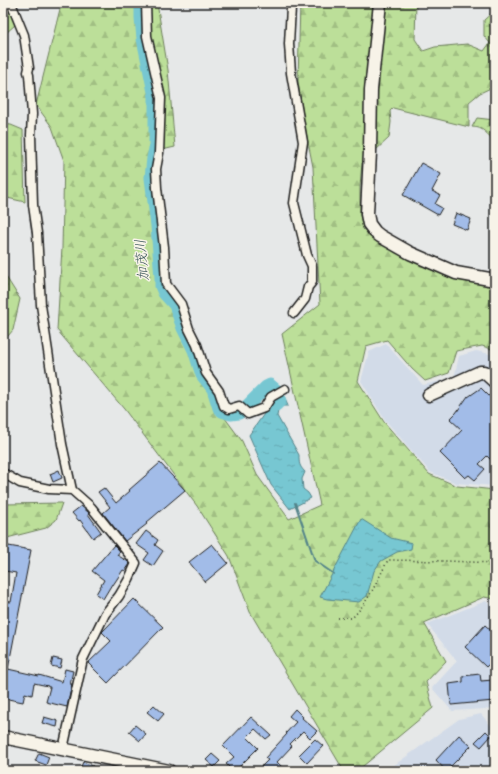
<svg xmlns="http://www.w3.org/2000/svg" width="498" height="774" font-family="Pangolin,'Klee One',sans-serif">
<style>
.built{fill:#d2dbe8}
.forest{fill:url(#forest-firs);stroke:#6c7e5a}
.water{fill:url(#water-ripples);stroke:#538389}
.lines{fill:none;stroke-linecap:round;stroke-linejoin:round}
.stream{stroke:#538389;stroke-width:2}
.river{stroke:#77c7d2;stroke-width:13}
.building{fill:#a2bce8;stroke:#1c1c1c}
.street-casing{stroke:#1c1c1c;stroke-width:11}
.secondary-casing{stroke:#1c1c1c;stroke-width:15}
.path{stroke:#1c1c1c;stroke-width:1.5;stroke-dasharray:1 3;stroke-linecap:butt}
.street{stroke:#f7f3e8;stroke-width:8}
.secondary{stroke:#f7f3e8;stroke-width:12}
.labels{text-anchor:middle;dominant-baseline:central;stroke-width:3;stroke-linejoin:round;paint-order:stroke}
.water-label{font-size:14px;font-style:italic;fill:#3c585c;stroke:#f7f3e8}
</style>
<defs>
<pattern id="forest-firs" width="22" height="20" patternUnits="userSpaceOnUse"><rect width="22" height="20" fill="#bcdf99"/><path d="M5 1l3.5 6h-7zM16 11l3.5 6h-7z" fill="#a1bf83"/></pattern>
<pattern id="water-ripples" width="26" height="14" patternUnits="userSpaceOnUse"><rect width="26" height="14" fill="#77c7d2"/><path d="M2 4q2-2 4 0t4 0M15 11q2-2 4 0t4 0" fill="none" stroke="#66aab4"/></pattern>
</defs>
<rect width="100%" height="100%" fill="#e6e8e8"/>
<filter id="ink" filterUnits="userSpaceOnUse"><feTurbulence type="fractalNoise" baseFrequency=".025" numOctaves="2"/><feDisplacementMap in="SourceGraphic" scale="8" xChannelSelector="R" yChannelSelector="G"/><feConvolveMatrix kernelMatrix="1 2 1 2 8 2 1 2 1" color-interpolation-filters="sRGB"/></filter>
<g filter="url(#ink)">
<!-- built -->
<path class="built" d="M 386,344 L 423,385 L 454,378 L 459,356 L 476,351 L 495,355 L 495,486 L 456,483 L 430,472 L 385,420 L 361,381 L 369,352 Z
M 486,601 L 495,610 L 495,709 L 485,709 L 452,711 L 432,688 L 457,661 L 427,624 Z
M 481,714 L 492,727 L 495,724 L 495,771 L 386,771 L 459,719 Z"/>
<!-- forest -->
<path class="forest" d="M 3,3 L 8,3 L 15,25 L 6,33 L 3,33 Z
M 61,3 L 157,3 L 168,70 L 175,147 L 158,151 L 169,284 L 203,377 L 219,410 L 242,441 L 257,475 L 289,519 L 320,505 L 282,334 L 320,304 L 313,167 L 304,122 L 298,82 L 300,3 L 416,3 L 415,39 L 423,51 L 435,47 L 467,44 L 484,51 L 490,43 L 484,36 L 484,20 L 495,10 L 495,86 L 480,93 L 469,102 L 469,127 L 393,108 L 390,111 L 391,122 L 389,138 L 362,163 L 360,186 L 360,215 L 363,229 L 396,253 L 495,285 L 495,350 L 482,346 L 456,351 L 449,373 L 425,381 L 412,369 L 387,340 L 366,346 L 358,381 L 384,422 L 429,474 L 457,486 L 495,490 L 495,599 L 484,597 L 424,623 L 446,661 L 426,682 L 433,708 L 357,771 L 344,771 L 250,612 L 229,556 L 197,506 L 124,409 L 57,330 L 62,248 L 64,161 L 52,127 L 36,105 L 61,5 Z
M 477,118 L 495,120 L 495,141 C 486,134 484,127 472,127 Z
M 3,124 L 11,125 L 23,130 L 25,202 L 3,197 Z
M 3,272 L 20,299 L 13,330 L 3,342 Z
M 3,501 L 5,504 L 62,503 L 56,520 L 46,528 L 3,539 Z"/>
<!-- water -->
<path class="water" d="M 283,394 L 288,406 L 279,406 L 277,416 L 299,455 C 299,463 299,466 305,472 L 302,479 L 303,489 L 308,493 L 311,498 L 290,509 L 271,485 L 249,435 L 274,400 Z
M 361,519 L 391,538 L 412,543 L 411,549 L 397,552 L 381,561 L 374,571 L 367,596 L 359,602 L 327,599 L 320,597 Z"/>
<g class="lines">
<!-- stream -->
<path class="stream" d="M 295,503 L 315,561 L 334,574"/>
<!-- river -->
<path class="river" d="M 141,3 L 141,18 L 143,39 L 155,97 L 155,149 L 153,158 L 151,178 L 157,226 L 161,278 L 161,286 L 164,293 L 175,305 L 183,328 L 194,350 L 202,375 L 213,389 L 219,408 L 222,411 L 231,414 L 239,413 L 245,408 L 266,387 L 270,385 L 276,390 L 280,401 L 276,405"/>
</g>
<!-- building -->
<path class="building" d="M 421,163 L 441,174 L 432,191 L 440,195 L 435,204 L 442,208 L 438,215 L 403,195 Z
M 456,213 L 471,219 L 467,230 L 452,224 Z
M 481,388 L 495,402 L 495,464 L 487,456 L 479,464 L 485,469 L 475,480 L 469,475 L 465,478 L 440,453 L 462,430 L 450,419 L 456,413 L 468,396 L 468,397 Z
M 160,463 L 185,490 L 146,523 L 147,524 L 125,541 L 103,513 L 110,507 L 98,492 L 104,488 L 116,503 L 130,491 L 129,490 Z
M 59,470 L 62,478 L 53,482 L 50,474 Z
M 81,506 L 88,512 L 89,513 L 88,514 L 101,532 L 93,538 L 80,520 L 79,521 L 72,513 Z
M 146,531 L 158,540 L 155,545 L 163,551 L 153,566 L 144,560 L 149,553 L 136,544 Z
M 212,544 L 228,563 L 205,582 L 189,562 Z
M 3,545 L 31,550 L 8,669 L 39,676 L 39,675 L 62,682 L 65,669 L 73,671 L 70,684 L 72,684 L 67,707 L 46,702 L 50,687 L 48,687 L 48,686 L 34,683 L 32,695 L 25,693 L 23,702 L 3,698 L 3,601 L 11,602 L 16,573 L 5,571 L 5,570 L 3,569 Z
M 114,545 L 120,551 L 117,555 L 127,561 L 130,564 L 125,571 L 123,570 L 113,585 L 112,584 L 103,599 L 96,594 L 104,580 L 92,571 Z
M 134,599 L 163,627 L 108,683 L 88,663 L 111,641 L 102,632 L 103,631 Z
M 485,625 L 495,634 L 495,658 L 486,667 L 465,647 Z
M 53,658 L 62,660 L 60,668 L 51,666 Z
M 480,674 L 481,681 L 493,680 L 494,701 L 451,705 L 449,684 L 463,682 L 463,676 Z
M 154,705 L 164,714 L 158,721 L 147,712 Z
M 295,709 L 303,717 L 302,718 L 317,731 L 310,738 L 303,731 L 290,744 L 292,746 L 277,762 L 286,771 L 257,771 L 268,760 L 265,758 L 287,734 L 286,733 L 296,722 L 289,716 Z
M 44,717 L 58,721 L 57,727 L 42,723 Z
M 251,717 L 271,735 L 266,739 L 255,729 L 247,737 L 258,748 L 235,771 L 233,771 L 226,764 L 234,757 L 223,746 Z
M 135,725 L 146,734 L 140,741 L 129,732 Z
M 486,731 L 491,736 L 481,747 L 475,742 Z
M 459,735 L 471,746 L 446,771 L 436,760 Z
M 315,739 L 323,746 L 307,763 L 299,755 Z
M 39,753 L 49,757 L 46,765 L 35,761 Z
M 212,754 L 220,761 L 214,767 L 206,760 Z
M 83,762 L 93,766 L 91,771 L 79,771 Z"/>
<g class="lines">
<!-- street casing -->
<g class="street-casing">
<path id="street" d="M 11,3 L 24,35 L 29,68 L 28,72 L 29,75 L 32,114 L 31,135 L 33,205 L 37,233 L 41,305 L 62,444 L 72,490
M 146,3 L 147,36 L 161,98 L 159,153 L 156,169 L 157,188 L 164,247 L 166,284 L 181,304 L 189,329 L 197,345 L 206,373 L 219,391 L 224,406 L 229,409 L 239,406 L 248,414 L 264,408 L 271,397 L 285,389
M 292,3 L 291,7 L 289,44 L 291,73 L 303,142 L 294,203 L 307,255 L 312,266 L 312,282 L 308,287 L 305,299 L 294,313
M 3,473 L 20,483 L 49,489 L 72,490 L 91,507 L 136,563 L 129,579 L 119,596 L 105,614 L 83,659 L 63,749"/>
</g>
<!-- secondary casing -->
<g class="secondary-casing">
<path id="secondary" d="M 380,3 L 371,90 L 370,152 L 367,214 L 369,224 L 375,232 L 380,236 L 410,253 L 456,273 L 495,280
M 429,395 L 480,372 L 484,372 L 495,382
M 3,737 L 169,771"/>
</g>
<!-- path -->
<path class="path" d="M 338,618 L 352,618 C 369,601 377,581 388,560 L 447,561 L 495,563"/>
<!-- street -->
<use href="#street" class="street"/>
<!-- secondary -->
<use href="#secondary" class="secondary"/>
</g>
</g>
<g class="labels">
<!-- water labels -->
<g class="water-label">
<text transform="translate(142 260) rotate(-95)">加茂川</text>
</g>
</g>
<!-- margin -->
<rect width="498" height="774" fill="none" stroke="#f7f3e8" stroke-width="16"/>
<rect x="8" y="8" width="482" height="758" fill="none" stroke="#1c1c1c" stroke-width="1.5" filter="url(#ink)"/>
</svg>
